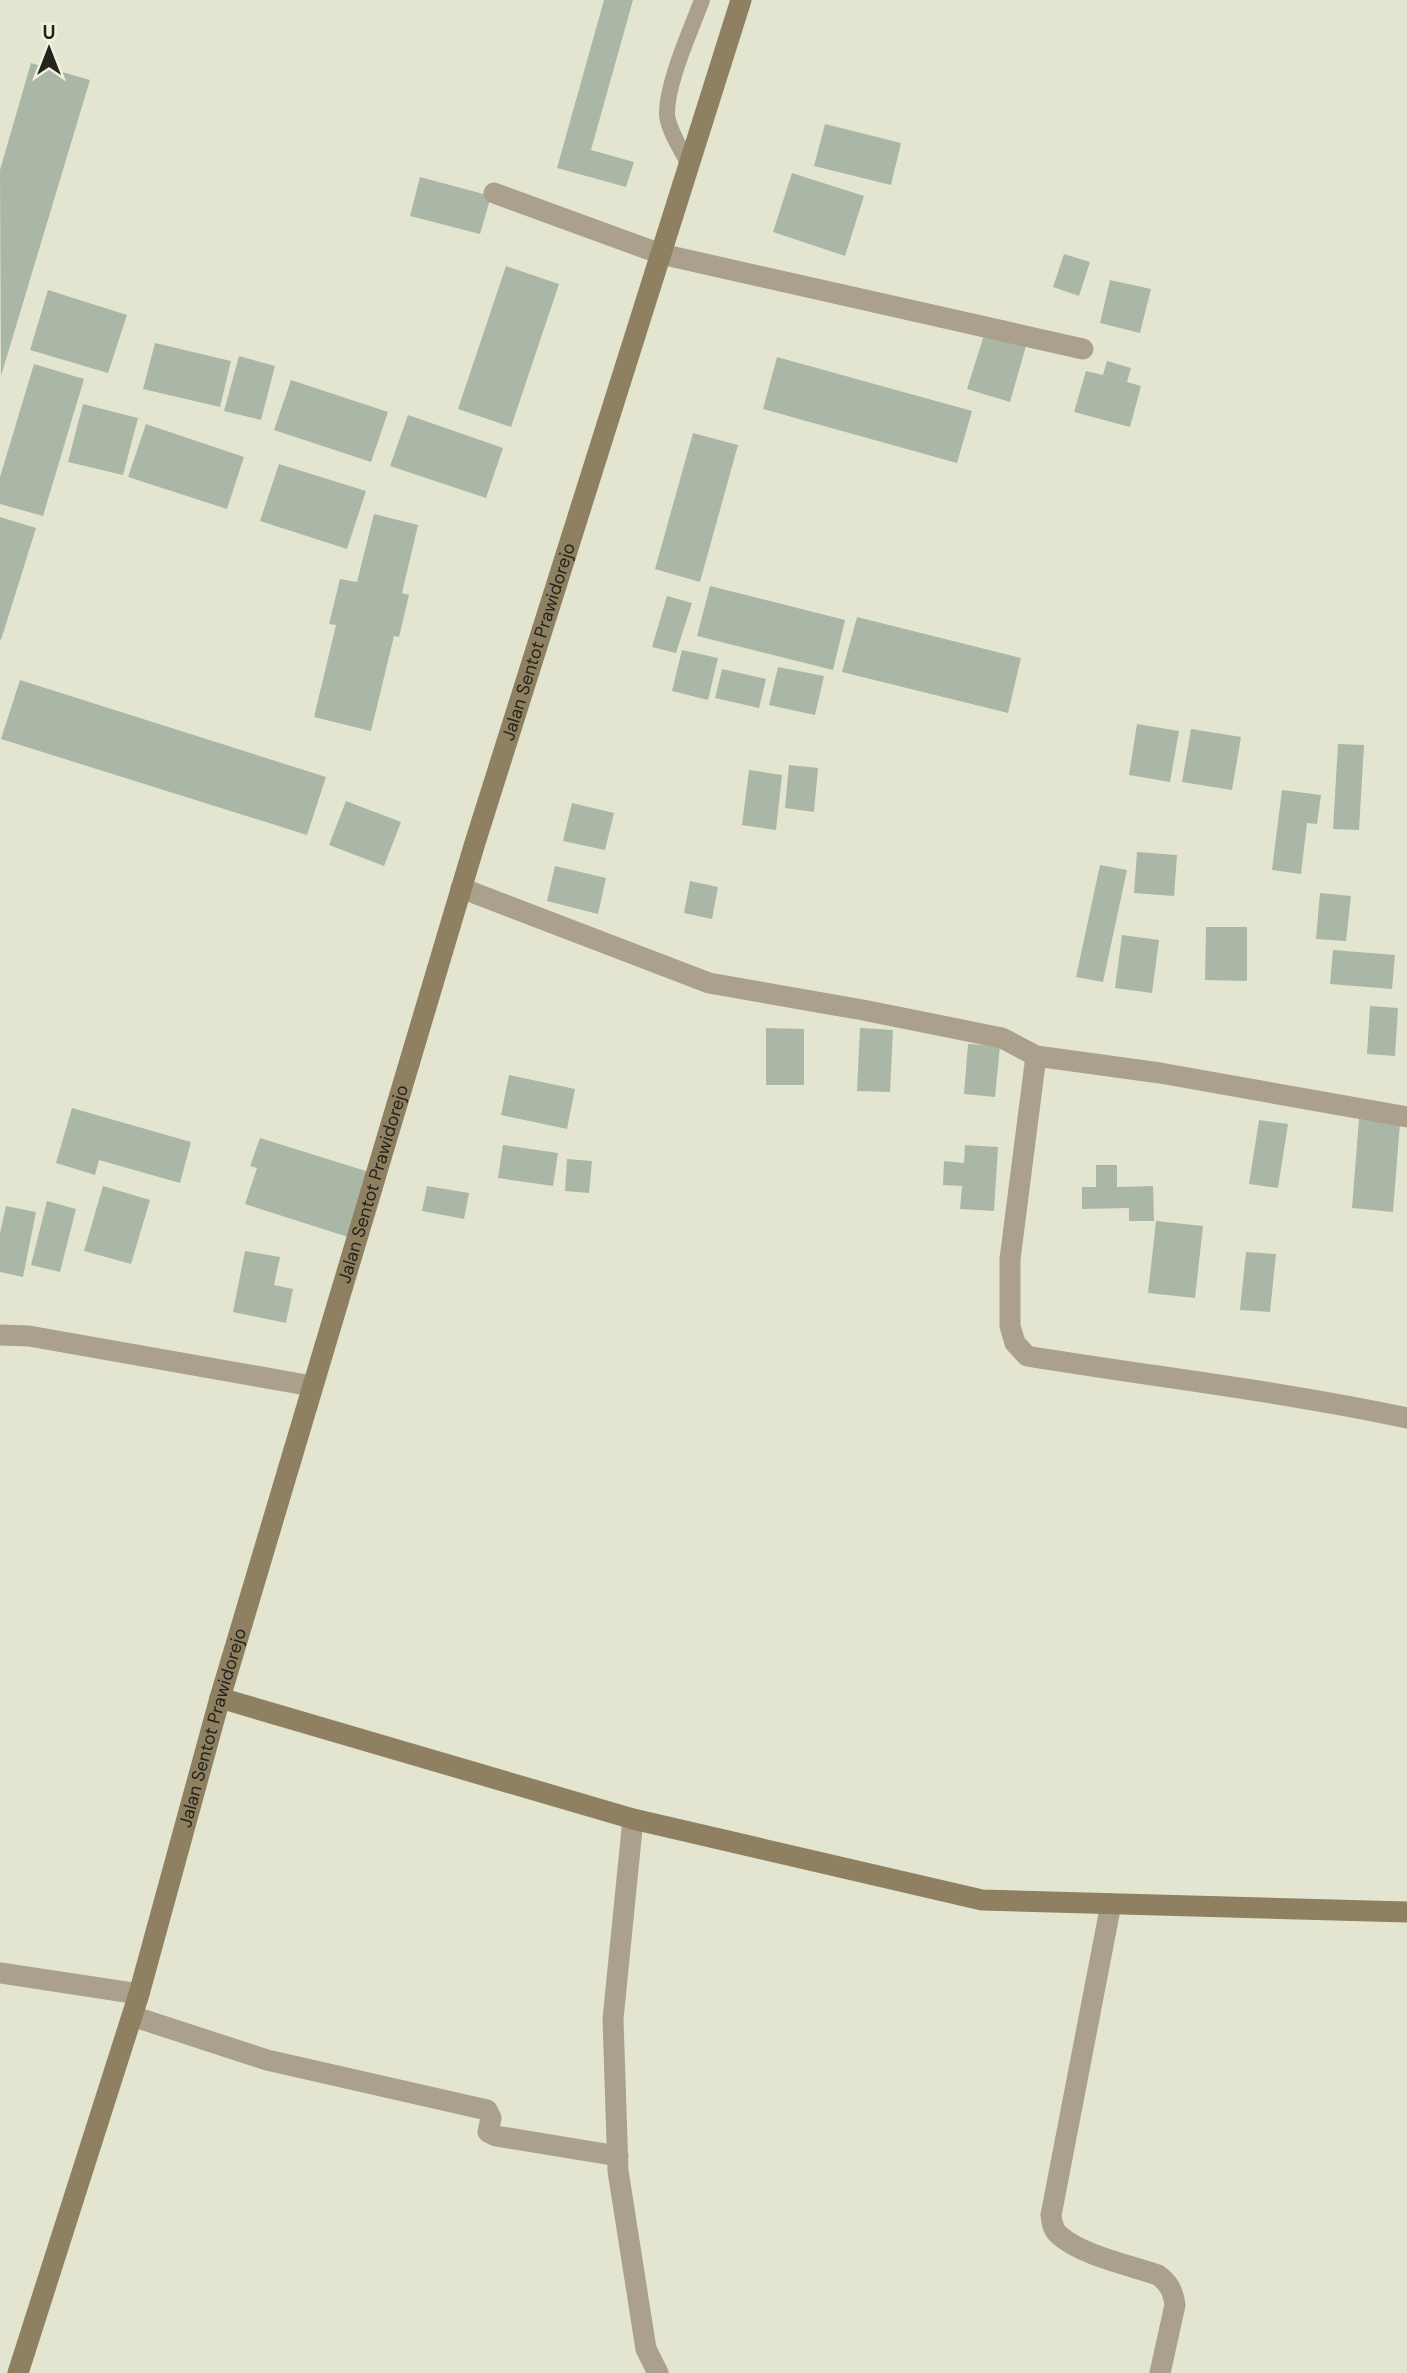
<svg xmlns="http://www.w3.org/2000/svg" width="1407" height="2373" font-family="'DM Sans',sans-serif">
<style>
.building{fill:#abb7a6}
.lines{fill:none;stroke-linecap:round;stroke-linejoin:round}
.lane{stroke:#aaa08b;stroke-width:16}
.street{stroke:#aaa08b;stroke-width:21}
.secondary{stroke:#8e8060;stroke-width:21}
.labels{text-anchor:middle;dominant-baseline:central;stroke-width:6;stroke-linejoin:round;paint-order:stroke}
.street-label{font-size:18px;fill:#24241d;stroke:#f1f2de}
</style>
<rect width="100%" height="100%" fill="#e3e5d1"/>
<!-- building -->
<path class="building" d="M 604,0 L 633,0 L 591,150 L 634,162 L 626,187 L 557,168 Z
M 31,63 L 90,80 L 1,376 L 0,170 Z
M 825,124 L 901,143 L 891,185 L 814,166 Z
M 792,173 L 864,196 L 845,256 L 773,232 Z
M 420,177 L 491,196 L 480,234 L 410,216 Z
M 1064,254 L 1090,262 L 1079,296 L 1053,287 Z
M 506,266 L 559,284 L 511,427 L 458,409 Z
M 1110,280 L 1151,289 L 1140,333 L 1100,323 Z
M 48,290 L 127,315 L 108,373 L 30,350 Z
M 984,335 L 1026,346 L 1010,402 L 967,389 Z
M 155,343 L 231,361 L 220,407 L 143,389 Z
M 239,356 L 275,366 L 261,420 L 224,411 Z
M 777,357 L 972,411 L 957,463 L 763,409 Z
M 1107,361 L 1131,368 L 1127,382 L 1141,386 L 1130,427 L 1074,412 L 1086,371 L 1103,375 Z
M 34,364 L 84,379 L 43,516 L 0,504 L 0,477 Z
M 291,380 L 388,412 L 371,462 L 274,430 Z
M 83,404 L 138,418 L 123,475 L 68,462 Z
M 408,415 L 503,448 L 486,498 L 390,466 Z
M 146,424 L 244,457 L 227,509 L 128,477 Z
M 693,433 L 738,445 L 700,582 L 655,569 Z
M 279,464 L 366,491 L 347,549 L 260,521 Z
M 374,514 L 418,525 L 402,593 L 409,595 L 399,637 L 394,636 L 371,731 L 314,717 L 336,625 L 329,624 L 340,579 L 357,582 Z
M 0,517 L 36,528 L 1,640 L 0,639 Z
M 710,586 L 845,620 L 833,670 L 697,636 Z
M 667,596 L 692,603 L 676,653 L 652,647 Z
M 857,617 L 1021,658 L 1008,713 L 842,672 Z
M 682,650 L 718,658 L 708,700 L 672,691 Z
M 778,667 L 824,676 L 815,715 L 769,705 Z
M 722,669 L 766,679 L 759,708 L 715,698 Z
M 20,680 L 326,777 L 307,835 L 1,739 Z
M 1137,724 L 1179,731 L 1170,782 L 1129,775 Z
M 1191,729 L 1241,737 L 1232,790 L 1182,782 Z
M 1338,744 L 1364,745 L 1359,830 L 1333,829 Z
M 789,765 L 818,768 L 814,812 L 785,808 Z
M 749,770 L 782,775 L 776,830 L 742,825 Z
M 1282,790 L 1321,795 L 1317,824 L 1307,823 L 1301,874 L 1272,870 Z
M 346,801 L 401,822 L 384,866 L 329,845 Z
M 572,803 L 614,813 L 605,850 L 563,841 Z
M 1137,852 L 1177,855 L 1174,896 L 1134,893 Z
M 1100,865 L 1127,870 L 1103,982 L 1076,977 Z
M 555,866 L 606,878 L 598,914 L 547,901 Z
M 690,881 L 718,887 L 712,919 L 684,913 Z
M 1320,893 L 1351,896 L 1346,941 L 1316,939 Z
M 1206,927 L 1247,927 L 1247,981 L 1205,980 Z
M 1122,935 L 1159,940 L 1152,993 L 1115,988 Z
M 1333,950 L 1395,955 L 1392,989 L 1330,984 Z
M 1370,1006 L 1398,1008 L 1395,1056 L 1367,1054 Z
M 766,1028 L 804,1029 L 804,1085 L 766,1085 Z
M 860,1028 L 893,1030 L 890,1092 L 857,1091 Z
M 968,1044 L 1000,1046 L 995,1097 L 964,1094 Z
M 509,1075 L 575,1089 L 567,1129 L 501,1115 Z
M 72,1108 L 191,1142 L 180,1183 L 99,1160 L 95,1175 L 56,1163 Z
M 1359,1119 L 1400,1123 L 1393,1212 L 1352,1208 Z
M 1259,1120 L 1288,1124 L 1278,1188 L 1249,1184 Z
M 260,1138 L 369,1172 L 348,1237 L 245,1204 L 257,1168 L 250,1166 Z
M 503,1145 L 558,1153 L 553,1186 L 498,1178 Z
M 965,1145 L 998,1147 L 994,1211 L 960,1209 L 962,1186 L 943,1185 L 944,1161 L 964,1163 Z
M 567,1159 L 592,1161 L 589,1193 L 565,1191 Z
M 1096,1165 L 1117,1165 L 1117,1187 L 1153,1186 L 1154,1221 L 1129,1221 L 1129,1208 L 1082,1209 L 1082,1187 L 1096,1187 Z
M 103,1186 L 150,1200 L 131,1264 L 84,1251 Z
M 427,1186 L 469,1193 L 464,1219 L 422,1211 Z
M 47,1201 L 76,1209 L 60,1272 L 31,1265 Z
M 6,1206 L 36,1212 L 23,1277 L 0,1272 L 0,1233 Z
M 1156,1221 L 1203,1226 L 1195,1298 L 1148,1293 Z
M 245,1251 L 280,1257 L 274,1285 L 293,1289 L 286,1323 L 233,1312 Z
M 1246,1252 L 1276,1254 L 1270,1312 L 1240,1310 Z"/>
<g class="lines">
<!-- lane -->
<path class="lane" d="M 689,165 C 682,150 669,132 667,115 C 666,84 691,30 702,0"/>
<!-- street -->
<path class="street" d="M 494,193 L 661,254 L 1083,349
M 461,888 L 709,983 L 863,1010 L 1002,1038 L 1036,1056 L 1010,1259 L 1010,1326 L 1015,1343 L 1027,1356 C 1154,1377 1282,1391 1407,1418
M 1036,1056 L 1160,1073 L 1407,1117
M 0,1335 L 29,1336 L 312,1386
M 633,1819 L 613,2019 L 618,2171 L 646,2349 L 658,2373
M 1111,1904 L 1051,2215 C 1052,2223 1053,2230 1059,2235 C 1081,2255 1129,2265 1158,2275 C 1169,2283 1173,2291 1175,2305 L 1160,2373
M 0,1973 L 139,1994
M 132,2016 L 267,2060 L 487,2110 L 491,2118 L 488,2132 L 496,2136 L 618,2156"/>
<!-- secondary -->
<g class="secondary">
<path d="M 220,1698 L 633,1819 L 982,1900 L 1407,1912"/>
<path id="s1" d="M 18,2373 L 139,1994 L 220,1698 L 474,846 L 741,0"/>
</g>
</g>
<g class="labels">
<!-- street labels -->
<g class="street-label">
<text stroke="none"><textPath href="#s1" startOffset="1808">Jalan Sentot Prawidorejo</textPath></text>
<text stroke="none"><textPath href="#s1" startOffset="1241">Jalan Sentot Prawidorejo</textPath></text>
<text stroke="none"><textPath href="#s1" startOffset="674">Jalan Sentot Prawidorejo</textPath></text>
</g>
</g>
<!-- north arrow -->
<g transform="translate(49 49)" stroke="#f1f2de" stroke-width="5" paint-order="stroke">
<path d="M0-5L12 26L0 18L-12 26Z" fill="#24241d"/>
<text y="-10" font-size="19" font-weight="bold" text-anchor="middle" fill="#24241d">U</text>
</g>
</svg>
